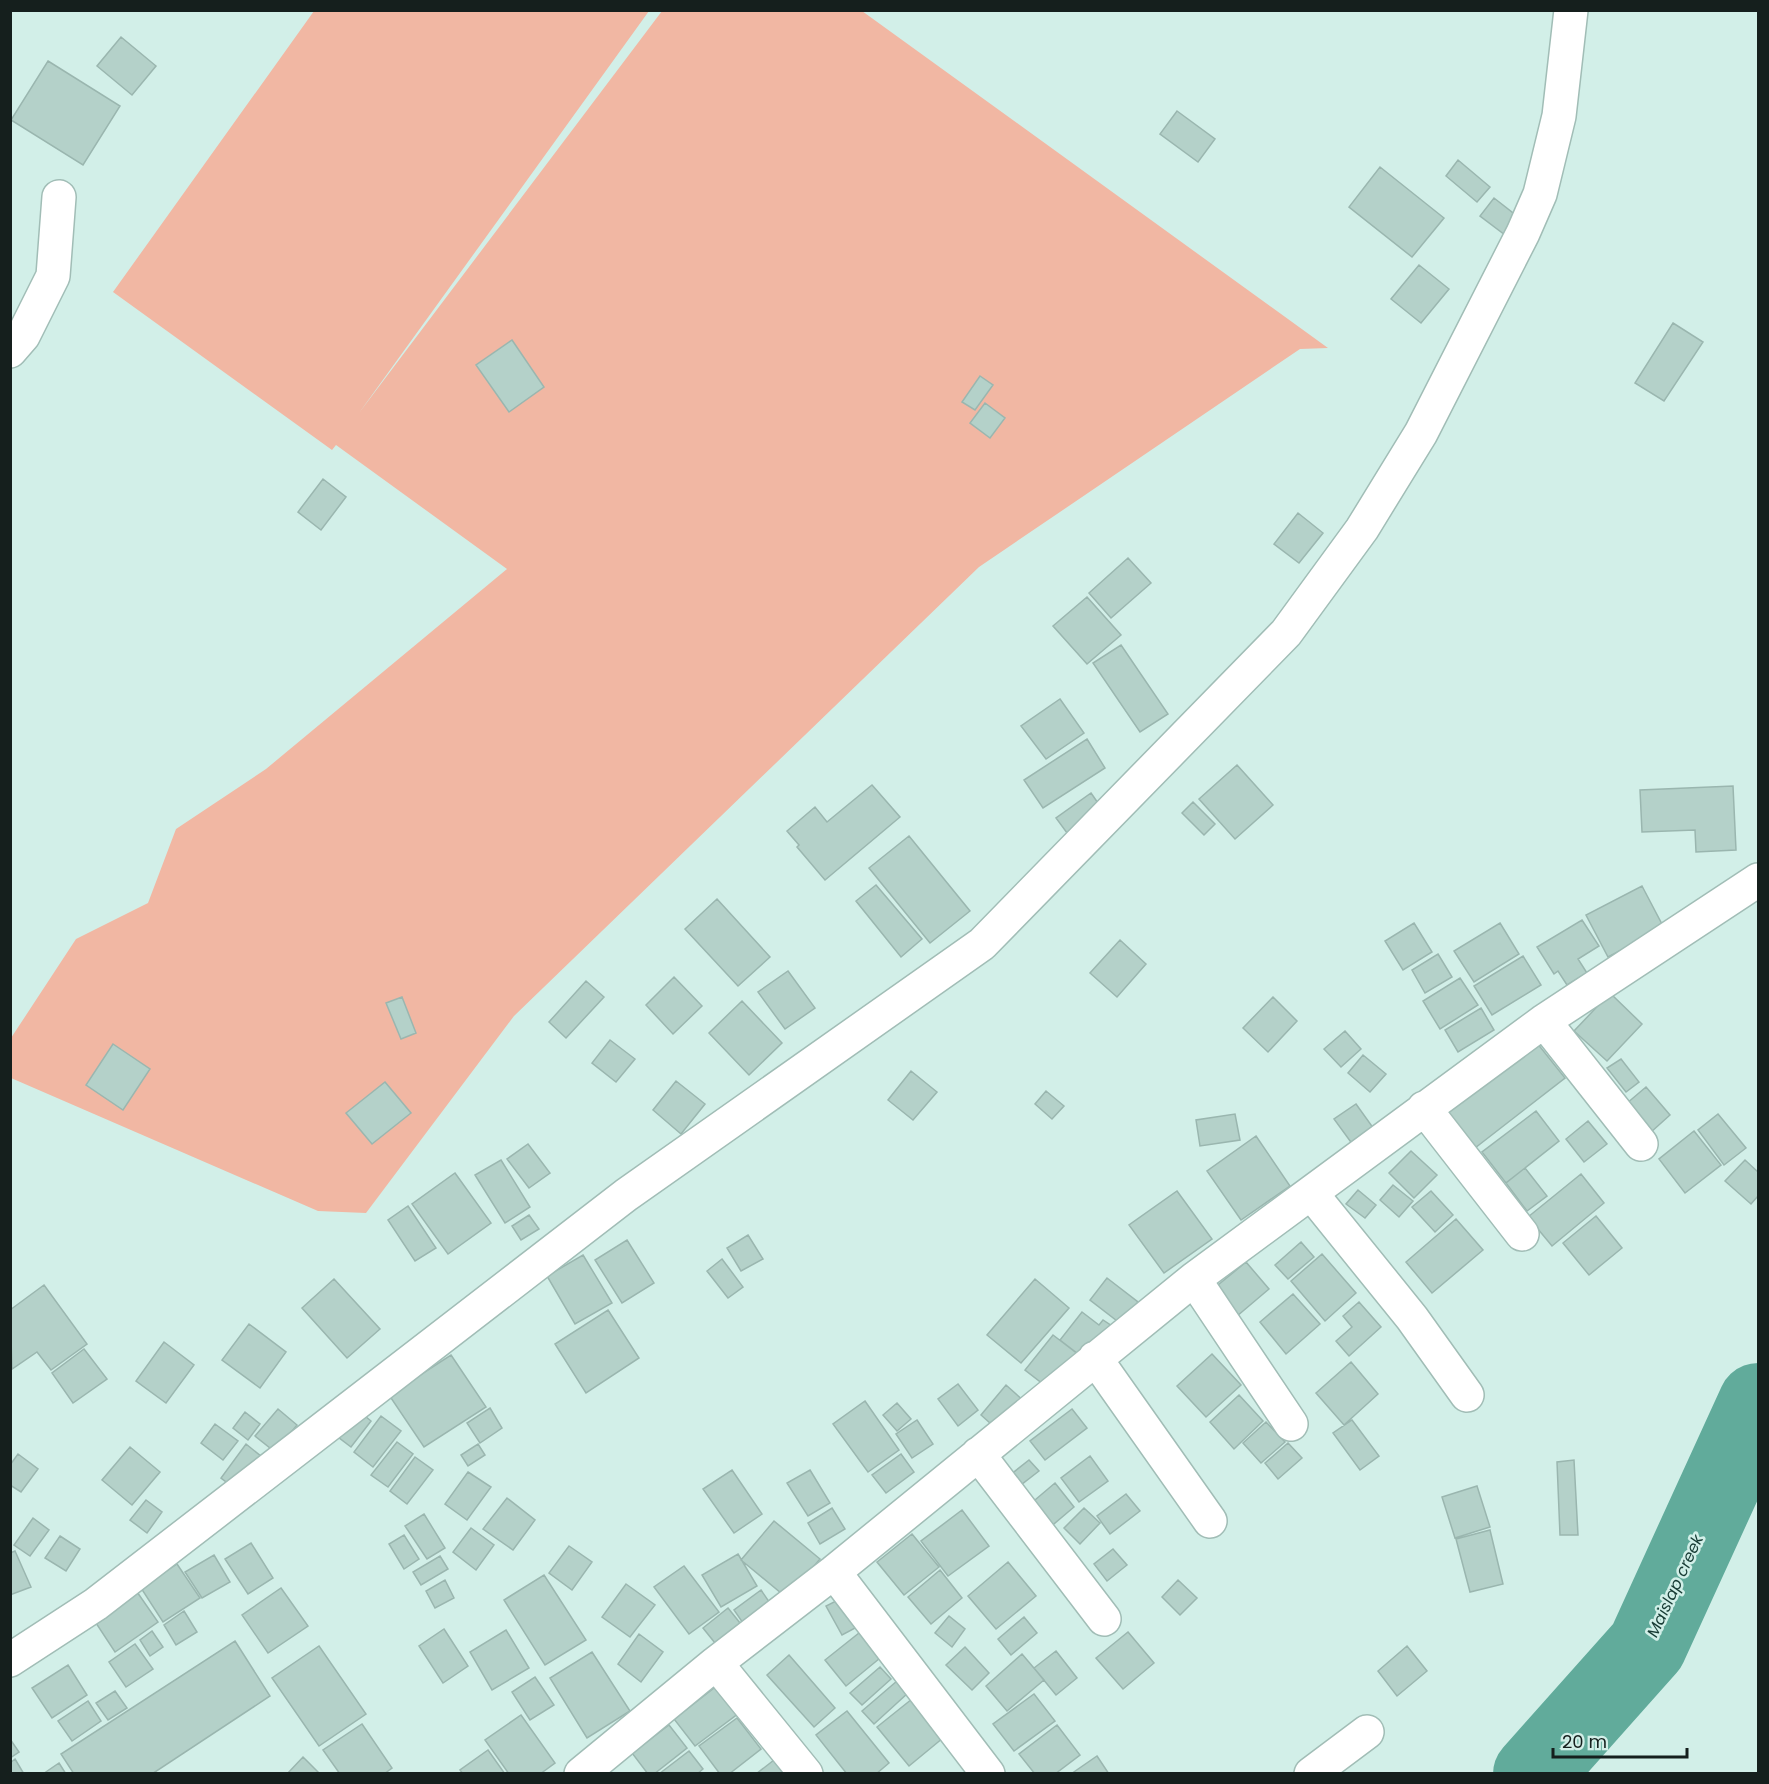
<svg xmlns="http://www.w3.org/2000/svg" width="1769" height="1784" font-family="Poppins,sans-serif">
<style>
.green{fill:#f1b7a3}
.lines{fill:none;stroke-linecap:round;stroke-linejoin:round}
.river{stroke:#61ab9b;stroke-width:80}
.building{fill:#b4d1c9;stroke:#9ab6af;stroke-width:1.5}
.minor-casing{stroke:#a1bdb6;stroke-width:36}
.minor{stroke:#fff;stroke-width:33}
.labels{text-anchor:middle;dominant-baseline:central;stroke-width:5;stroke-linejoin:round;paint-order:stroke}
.water-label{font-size:16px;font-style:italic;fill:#173b34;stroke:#d2efe8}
</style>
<rect width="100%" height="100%" fill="#d2efe8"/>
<!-- green -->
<path class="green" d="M 314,11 L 649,11 L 359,413 L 662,11 L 862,11 L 1328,348 L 1300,349 L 979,567 L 514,1016 L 366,1213 L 318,1211 L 11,1078 L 11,1038 L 76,939 L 148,903 L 176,829 L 266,769 L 507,569 L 336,445 L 332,450 L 113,292 Z"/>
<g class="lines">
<!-- river -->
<path class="river" d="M 1533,1774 L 1647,1646 L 1758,1403"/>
</g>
<!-- building -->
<path class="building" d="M 121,37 L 156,66 L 132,95 L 97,66 Z
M 48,61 L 120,106 L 83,165 L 11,120 Z
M 1177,111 L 1215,139 L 1198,162 L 1160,134 Z
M 1458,160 L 1490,187 L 1477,202 L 1446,176 Z
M 1380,167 L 1444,218 L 1412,257 L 1349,207 Z
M 1494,198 L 1522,220 L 1509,238 L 1480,216 Z
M 1419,265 L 1449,289 L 1421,323 L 1391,299 Z
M 1673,323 L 1703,342 L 1664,401 L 1635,383 Z
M 512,340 L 544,387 L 509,412 L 476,365 Z
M 980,376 L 993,385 L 975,410 L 962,402 Z
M 985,403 L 1005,418 L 990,438 L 970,423 Z
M 323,479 L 346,497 L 321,530 L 298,512 Z
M 1298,513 L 1323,533 L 1299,563 L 1274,544 Z
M 1128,558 L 1151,583 L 1111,618 L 1089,593 Z
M 1087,597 L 1121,635 L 1087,664 L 1053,626 Z
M 1121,645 L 1168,714 L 1140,732 L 1093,663 Z
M 1060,699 L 1084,733 L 1046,759 L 1021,726 Z
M 1087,739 L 1105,768 L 1043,808 L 1024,780 Z
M 1237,765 L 1273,805 L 1235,839 L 1199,799 Z
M 872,785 L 900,817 L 825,880 L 797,847 L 799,845 L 787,831 L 815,807 L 827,822 Z
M 1733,786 L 1736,850 L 1696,852 L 1695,830 L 1642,832 L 1640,790 Z
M 1091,793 L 1105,813 L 1070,837 L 1056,818 Z
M 1193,802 L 1215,824 L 1204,835 L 1182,813 Z
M 909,836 L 970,911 L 930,943 L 869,868 Z
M 876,885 L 922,939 L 901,957 L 856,901 Z
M 1642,886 L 1664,928 L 1608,957 L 1586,915 Z
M 717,899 L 770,957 L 738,986 L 685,929 Z
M 1582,920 L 1599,946 L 1578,959 L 1587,973 L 1567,985 L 1558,971 L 1554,974 L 1537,947 Z
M 1414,923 L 1432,952 L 1403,970 L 1385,941 Z
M 1500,923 L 1519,954 L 1474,982 L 1454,951 Z
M 1120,940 L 1146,964 L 1117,997 L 1090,973 Z
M 1438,954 L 1452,977 L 1425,993 L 1412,970 Z
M 1523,956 L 1541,985 L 1492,1015 L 1474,986 Z
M 788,971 L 815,1008 L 785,1029 L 758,992 Z
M 674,977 L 702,1006 L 673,1034 L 646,1005 Z
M 1460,978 L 1478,1005 L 1440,1029 L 1423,1001 Z
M 586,981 L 604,997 L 566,1038 L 549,1022 Z
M 1610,993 L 1642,1024 L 1607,1061 L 1574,1031 Z
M 402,997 L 416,1033 L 401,1039 L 386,1003 Z
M 1273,997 L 1297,1021 L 1268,1052 L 1243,1028 Z
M 742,1001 L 782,1043 L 749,1075 L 709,1033 Z
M 1481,1008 L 1494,1030 L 1458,1052 L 1445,1030 Z
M 1345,1031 L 1361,1049 L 1341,1067 L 1324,1049 Z
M 610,1040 L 635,1059 L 616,1082 L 592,1063 Z
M 1537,1043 L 1565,1078 L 1475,1148 L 1447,1112 Z
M 113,1044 L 150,1069 L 123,1110 L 86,1085 Z
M 1363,1055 L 1386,1074 L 1370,1092 L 1348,1073 Z
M 1621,1059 L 1639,1082 L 1626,1092 L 1607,1068 Z
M 911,1071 L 937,1092 L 913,1120 L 888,1100 Z
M 676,1081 L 705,1104 L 681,1134 L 653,1110 Z
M 385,1082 L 411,1113 L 372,1144 L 346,1113 Z
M 1646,1087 L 1670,1115 L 1650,1133 L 1626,1104 Z
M 1046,1091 L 1064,1106 L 1052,1119 L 1035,1104 Z
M 1356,1104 L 1374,1129 L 1353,1145 L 1334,1119 Z
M 1536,1111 L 1559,1141 L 1506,1183 L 1482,1152 Z
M 1235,1114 L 1240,1140 L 1200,1146 L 1196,1120 Z
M 1718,1114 L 1746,1148 L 1724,1165 L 1698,1130 Z
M 1588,1121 L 1607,1144 L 1584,1162 L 1566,1139 Z
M 1694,1131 L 1721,1165 L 1685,1193 L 1659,1159 Z
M 1256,1136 L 1290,1186 L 1241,1220 L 1207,1171 Z
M 528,1144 L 550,1173 L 529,1188 L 507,1159 Z
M 1411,1151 L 1437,1175 L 1414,1198 L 1389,1173 Z
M 501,1160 L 530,1207 L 505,1223 L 475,1175 Z
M 1745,1160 L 1758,1172 L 1758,1196 L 1751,1204 L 1725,1181 Z
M 1525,1168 L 1547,1196 L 1527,1211 L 1506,1183 Z
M 455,1173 L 491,1223 L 448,1254 L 412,1204 Z
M 1581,1174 L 1604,1203 L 1552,1246 L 1528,1217 Z
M 1393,1185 L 1413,1201 L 1399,1217 L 1380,1200 Z
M 1358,1190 L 1376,1205 L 1365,1218 L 1346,1204 Z
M 1177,1191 L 1212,1239 L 1164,1273 L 1129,1225 Z
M 1431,1191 L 1453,1215 L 1435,1232 L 1412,1207 Z
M 408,1206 L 436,1248 L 415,1261 L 388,1220 Z
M 529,1215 L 539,1229 L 521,1240 L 512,1226 Z
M 1596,1216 L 1622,1248 L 1589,1275 L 1563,1243 Z
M 1456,1219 L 1483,1250 L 1432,1293 L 1406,1262 Z
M 748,1235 L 763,1259 L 741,1271 L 727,1248 Z
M 627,1240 L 654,1283 L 622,1303 L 595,1260 Z
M 1301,1242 L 1314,1257 L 1288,1279 L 1275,1265 Z
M 1322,1254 L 1356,1293 L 1325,1321 L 1291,1281 Z
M 583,1255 L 612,1303 L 575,1324 L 547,1276 Z
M 722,1259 L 743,1287 L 728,1298 L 707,1271 Z
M 1246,1262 L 1269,1289 L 1230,1322 L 1207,1294 Z
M 1107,1278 L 1138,1302 L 1121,1324 L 1090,1300 Z
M 334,1279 L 380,1329 L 347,1358 L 302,1308 Z
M 1035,1279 L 1069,1308 L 1021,1363 L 987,1335 Z
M 44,1285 L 87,1344 L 51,1370 L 37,1352 L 12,1369 L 10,1310 Z
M 1293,1294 L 1320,1324 L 1286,1354 L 1260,1322 Z
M 1359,1302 L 1381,1327 L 1349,1356 L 1336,1341 L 1352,1327 L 1343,1316 Z
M 608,1310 L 639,1358 L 586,1393 L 555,1344 Z
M 1082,1312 L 1099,1325 L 1103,1320 L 1112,1326 L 1086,1360 L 1060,1340 Z
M 249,1324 L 286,1352 L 260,1388 L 222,1360 Z
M 1053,1335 L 1079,1355 L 1052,1391 L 1025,1370 Z
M 164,1342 L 194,1365 L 166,1403 L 136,1381 Z
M 84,1349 L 107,1379 L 73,1403 L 52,1373 Z
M 1212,1354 L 1241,1385 L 1206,1417 L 1177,1386 Z
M 451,1355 L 486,1407 L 424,1447 L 389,1395 Z
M 1351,1362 L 1378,1394 L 1344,1425 L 1316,1393 Z
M 958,1384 L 978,1410 L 958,1426 L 938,1399 Z
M 1006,1385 L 1026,1403 L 1000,1432 L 981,1415 Z
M 1239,1395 L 1263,1421 L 1234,1449 L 1210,1422 Z
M 865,1401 L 899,1450 L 868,1472 L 833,1424 Z
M 897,1403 L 911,1419 L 897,1431 L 883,1415 Z
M 490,1408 L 502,1428 L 480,1443 L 467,1423 Z
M 278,1409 L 297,1425 L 275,1452 L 255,1436 Z
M 1072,1409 L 1087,1428 L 1045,1460 L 1030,1441 Z
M 358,1410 L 371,1421 L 351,1447 L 338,1437 Z
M 245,1412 L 260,1424 L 248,1440 L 233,1428 Z
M 381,1416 L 401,1431 L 373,1467 L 354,1452 Z
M 917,1420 L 933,1444 L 912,1458 L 896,1434 Z
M 1352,1420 L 1379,1456 L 1360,1470 L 1333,1433 Z
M 1266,1422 L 1285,1442 L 1261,1463 L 1243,1443 Z
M 215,1424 L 238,1441 L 223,1460 L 201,1443 Z
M 397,1442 L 413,1454 L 388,1487 L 371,1475 Z
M 1288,1443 L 1302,1458 L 1278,1479 L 1265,1463 Z
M 246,1444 L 262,1457 L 238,1491 L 221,1478 Z
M 478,1444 L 485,1455 L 468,1466 L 461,1455 Z
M 130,1447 L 160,1472 L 132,1505 L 102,1480 Z
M 18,1454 L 38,1469 L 21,1492 L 10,1485 L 10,1465 Z
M 901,1454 L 914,1472 L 886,1493 L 872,1475 Z
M 1090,1456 L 1108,1481 L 1079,1502 L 1061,1478 Z
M 415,1457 L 433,1470 L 407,1504 L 390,1491 Z
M 1029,1460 L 1039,1471 L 1013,1491 L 1005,1479 Z
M 1574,1460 L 1578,1535 L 1560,1535 L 1557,1462 Z
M 732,1470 L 762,1514 L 734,1533 L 703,1489 Z
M 810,1470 L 830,1503 L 808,1516 L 787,1483 Z
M 468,1472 L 491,1487 L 467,1520 L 445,1504 Z
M 1055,1483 L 1074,1507 L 1048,1529 L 1029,1505 Z
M 1477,1486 L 1490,1527 L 1455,1538 L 1442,1497 Z
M 1126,1494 L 1140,1511 L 1110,1534 L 1097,1516 Z
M 507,1498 L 535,1520 L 513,1550 L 483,1529 Z
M 146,1500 L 162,1512 L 147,1533 L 130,1520 Z
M 832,1508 L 845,1529 L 820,1544 L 808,1523 Z
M 1084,1508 L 1100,1523 L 1080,1544 L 1064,1528 Z
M 962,1510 L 989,1546 L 948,1576 L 921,1541 Z
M 424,1514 L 445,1548 L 427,1559 L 405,1526 Z
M 33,1518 L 49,1530 L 30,1556 L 14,1545 Z
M 774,1521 L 820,1559 L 787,1598 L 741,1560 Z
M 471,1528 L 494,1545 L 476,1570 L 453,1552 Z
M 1490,1530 L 1503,1584 L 1470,1592 L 1456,1539 Z
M 912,1534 L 939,1567 L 904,1595 L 877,1562 Z
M 404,1535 L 419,1559 L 404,1569 L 389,1544 Z
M 60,1536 L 80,1549 L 66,1571 L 45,1558 Z
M 251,1543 L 273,1578 L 248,1594 L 225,1559 Z
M 569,1546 L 592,1562 L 572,1590 L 549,1573 Z
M 1113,1549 L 1127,1565 L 1107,1581 L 1094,1564 Z
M 15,1551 L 31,1587 L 10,1595 L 10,1553 Z
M 738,1554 L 757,1586 L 721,1607 L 702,1575 Z
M 214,1555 L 230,1582 L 202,1598 L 185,1572 Z
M 440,1556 L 448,1569 L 421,1585 L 413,1572 Z
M 1008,1562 L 1036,1596 L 996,1629 L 968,1596 Z
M 177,1564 L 200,1598 L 163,1622 L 141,1588 Z
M 684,1566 L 719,1612 L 689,1634 L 654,1587 Z
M 940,1570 L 962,1598 L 931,1624 L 908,1597 Z
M 544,1575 L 586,1640 L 545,1665 L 504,1600 Z
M 445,1580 L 454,1598 L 435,1608 L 426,1591 Z
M 1178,1580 L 1197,1598 L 1180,1615 L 1162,1597 Z
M 626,1584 L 655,1605 L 630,1637 L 602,1617 Z
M 281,1588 L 308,1626 L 268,1653 L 242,1615 Z
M 135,1589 L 158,1622 L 115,1652 L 92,1617 Z
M 761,1590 L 772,1606 L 745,1626 L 734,1610 Z
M 844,1597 L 859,1626 L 842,1635 L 826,1606 Z
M 728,1608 L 744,1628 L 719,1648 L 703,1628 Z
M 184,1611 L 197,1632 L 176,1645 L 164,1625 Z
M 949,1616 L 965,1629 L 952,1647 L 935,1633 Z
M 1024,1617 L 1037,1633 L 1011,1655 L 998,1639 Z
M 444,1629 L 468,1666 L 443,1683 L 419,1646 Z
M 864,1629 L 885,1654 L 846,1686 L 825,1660 Z
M 506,1630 L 529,1668 L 492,1690 L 470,1652 Z
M 152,1631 L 163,1647 L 150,1656 L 140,1640 Z
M 1128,1632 L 1154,1663 L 1123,1689 L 1096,1658 Z
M 639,1634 L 663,1652 L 641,1682 L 618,1664 Z
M 235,1641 L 270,1696 L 152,1774 L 74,1774 L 61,1754 Z
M 135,1644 L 153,1669 L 126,1687 L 109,1662 Z
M 319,1646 L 366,1714 L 319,1746 L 272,1678 Z
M 1407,1646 L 1427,1671 L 1397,1696 L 1378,1671 Z
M 965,1647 L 989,1673 L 972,1690 L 946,1665 Z
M 1056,1651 L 1077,1678 L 1056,1695 L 1034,1668 Z
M 592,1652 L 630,1711 L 587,1738 L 550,1678 Z
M 1022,1654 L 1044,1680 L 1007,1711 L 986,1686 Z
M 789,1655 L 835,1708 L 814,1727 L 767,1675 Z
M 68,1665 L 87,1695 L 52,1718 L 32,1688 Z
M 880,1667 L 891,1679 L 862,1705 L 850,1693 Z
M 535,1677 L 554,1705 L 530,1720 L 512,1692 Z
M 897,1681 L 908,1693 L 874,1724 L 862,1711 Z
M 718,1685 L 739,1713 L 695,1746 L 674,1719 Z
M 115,1691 L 127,1708 L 108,1720 L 96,1703 Z
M 1034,1694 L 1055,1721 L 1014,1751 L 993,1724 Z
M 912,1699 L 943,1738 L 909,1766 L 877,1727 Z
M 88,1701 L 101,1721 L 72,1741 L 58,1721 Z
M 847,1711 L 889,1763 L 876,1774 L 847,1774 L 816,1735 Z
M 521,1715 L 555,1763 L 540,1774 L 509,1774 L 485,1740 Z
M 737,1718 L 761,1749 L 729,1774 L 720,1774 L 699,1746 Z
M 362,1724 L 392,1768 L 384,1774 L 340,1774 L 323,1750 Z
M 669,1725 L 687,1748 L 654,1774 L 648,1774 L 632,1753 Z
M 1057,1725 L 1080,1755 L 1055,1774 L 1035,1774 L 1019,1754 Z
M 10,1739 L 19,1752 L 10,1758 Z
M 488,1750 L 505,1774 L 463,1774 L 460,1770 Z
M 689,1751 L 703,1769 L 697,1774 L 659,1774 Z
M 1097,1756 L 1109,1774 L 1071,1774 Z
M 303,1757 L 320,1774 L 287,1774 Z
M 15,1759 L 24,1774 L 10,1774 L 10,1763 Z
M 774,1760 L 784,1774 L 756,1774 Z
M 59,1763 L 66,1774 L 43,1774 Z"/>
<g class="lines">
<!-- minor casing -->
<g class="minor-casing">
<path id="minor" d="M 10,351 L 23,336 L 53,276 L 59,197
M 1544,1021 L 1641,1144
M 1424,1108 L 1522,1234
M 1311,1193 L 1412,1318 L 1467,1395
M 1194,1279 L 1291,1424
M 1095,1358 L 1210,1521
M 978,1454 L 1104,1619
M 834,1572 L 988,1774
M 10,1660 L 96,1604 L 626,1195 L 982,944 L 1286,633 L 1362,529 L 1421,433 L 1523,233 L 1540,194 L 1559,116 L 1571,10
M 716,1663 L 806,1774
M 581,1774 L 716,1663 L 834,1572 L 1194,1279 L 1544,1021 L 1758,880
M 1311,1774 L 1367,1732"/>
</g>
<!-- minor -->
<use href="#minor" class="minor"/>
</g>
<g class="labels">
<!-- water labels -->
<g class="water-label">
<text transform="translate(1675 1586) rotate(-65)">Maislap creek</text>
</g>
</g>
<!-- border -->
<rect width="1769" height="1784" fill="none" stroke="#151f1d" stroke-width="24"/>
<!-- scale -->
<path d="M1553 1748v9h134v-9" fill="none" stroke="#151f1d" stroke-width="3"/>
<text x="1562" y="1748" font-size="18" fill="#151f1d" stroke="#d2efe8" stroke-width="4.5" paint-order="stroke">20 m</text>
</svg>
